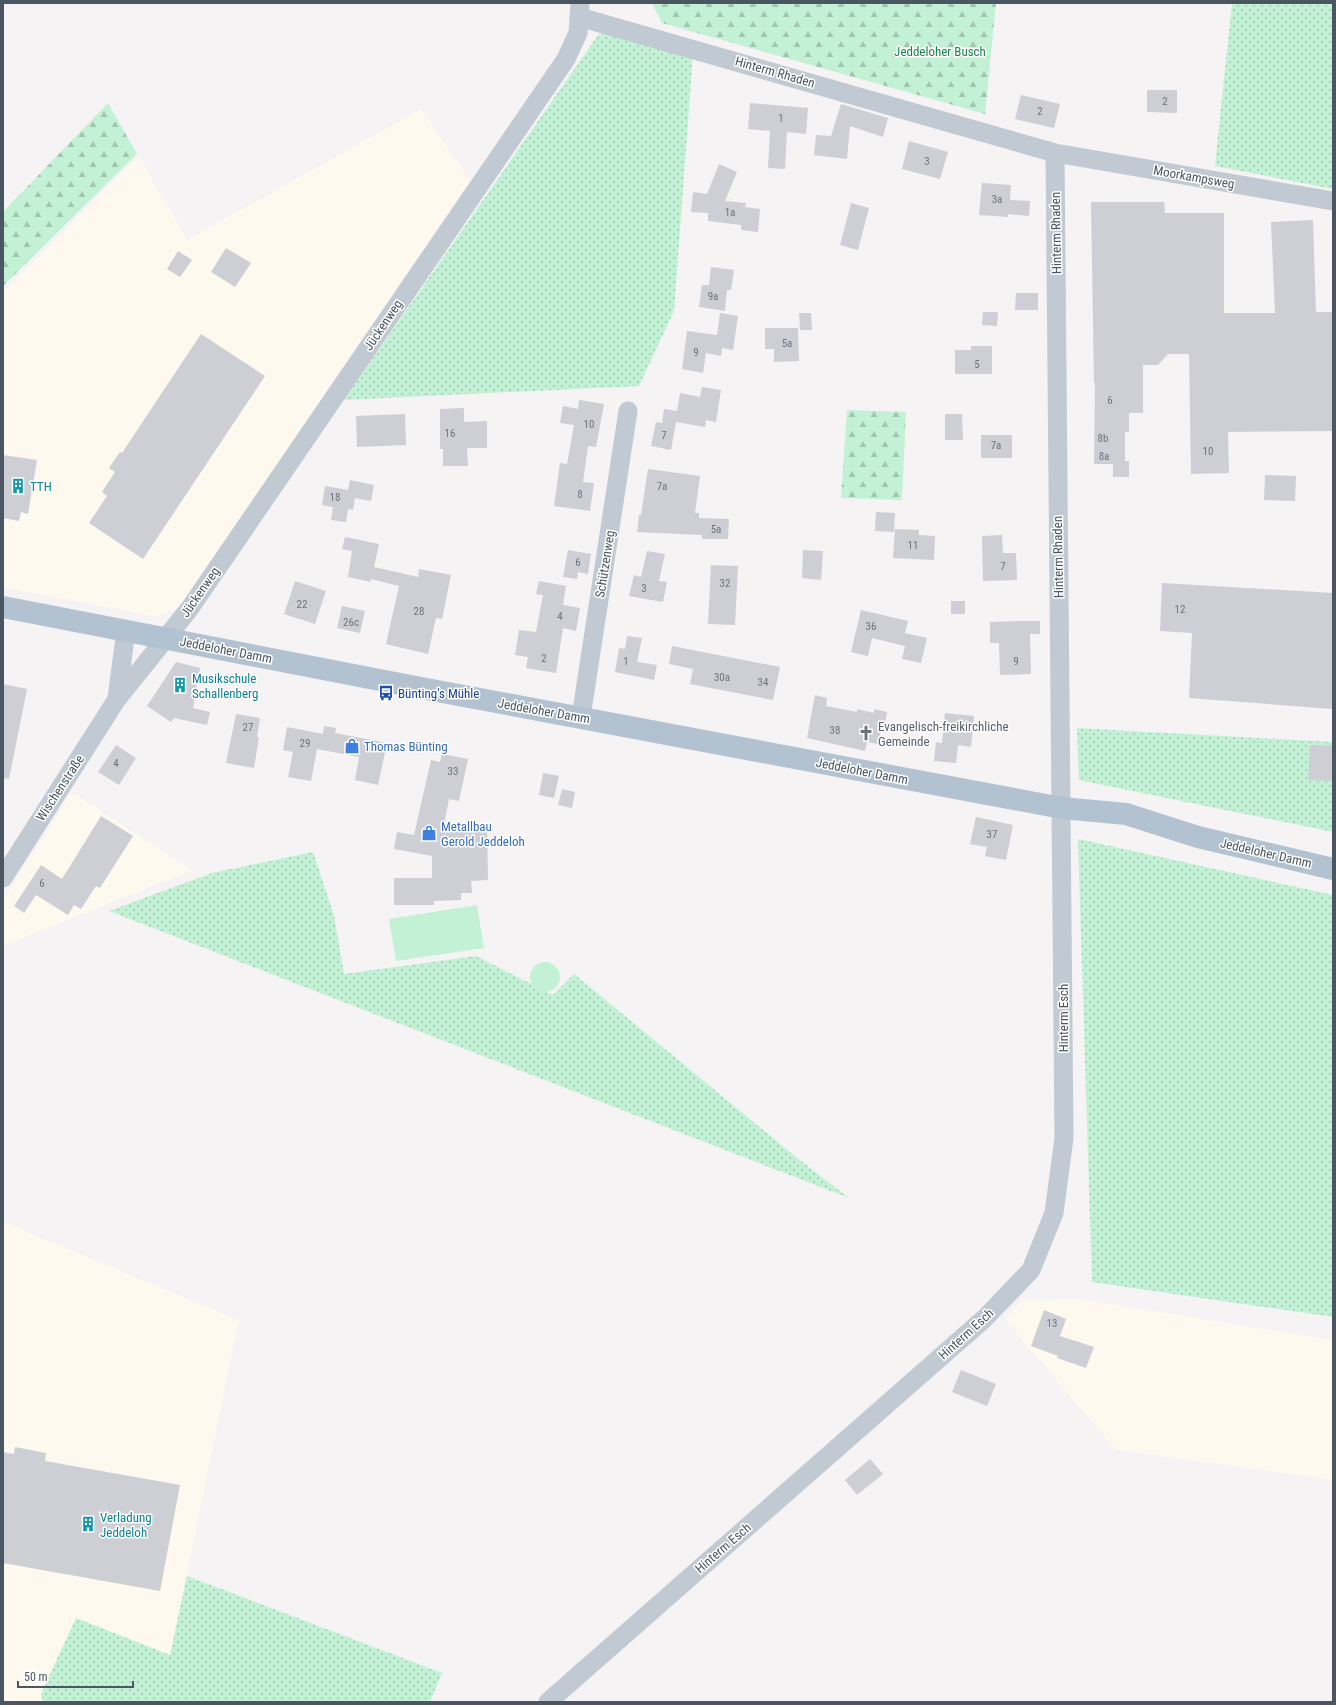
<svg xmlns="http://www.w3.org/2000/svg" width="1336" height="1705" font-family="'Roboto Condensed',sans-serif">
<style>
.commercial{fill:#fdf9ef}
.grass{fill:url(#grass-dots)}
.forest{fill:url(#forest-firs)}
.pitch{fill:#c3f1d5}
.building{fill:#cdcfd5}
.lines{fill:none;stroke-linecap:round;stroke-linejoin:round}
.minor{stroke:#c1cad2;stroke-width:19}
.major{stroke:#b3c2d1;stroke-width:22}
.labels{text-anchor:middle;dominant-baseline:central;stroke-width:3;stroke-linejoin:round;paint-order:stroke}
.number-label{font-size:11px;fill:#6b747e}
.park-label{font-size:13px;fill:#17864f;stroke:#fff}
.street-label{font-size:13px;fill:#4a5661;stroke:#fff}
.culture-label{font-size:13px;fill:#0d838f;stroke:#fff;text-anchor:start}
.transit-label{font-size:13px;fill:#164399;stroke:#fff;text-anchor:start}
.worship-label{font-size:13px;fill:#5b616d;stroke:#fff;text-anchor:start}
.shop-label{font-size:13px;fill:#366cbe;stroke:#fff;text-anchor:start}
</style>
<defs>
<pattern id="grass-dots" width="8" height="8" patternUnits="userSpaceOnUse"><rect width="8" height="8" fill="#c3f1d5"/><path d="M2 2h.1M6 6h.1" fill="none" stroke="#a0c6b0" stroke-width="1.8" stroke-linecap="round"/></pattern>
<pattern id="forest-firs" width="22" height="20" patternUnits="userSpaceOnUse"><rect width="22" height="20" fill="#c3f1d5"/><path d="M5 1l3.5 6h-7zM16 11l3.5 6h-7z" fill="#a0c6b0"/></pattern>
</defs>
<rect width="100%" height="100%" fill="#f5f3f3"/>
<!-- commercial -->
<path class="commercial" d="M 421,109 L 470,180 L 180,607 L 157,617 L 3,587 L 3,292 L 139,156 L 187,240 Z
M 72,792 L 192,870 L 3,946 L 3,900 Z
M 3,1222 L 239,1320 L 170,1655 L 76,1618 L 41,1694 L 43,1702 L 3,1702 Z
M 1079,1299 L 1333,1340 L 1333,1480 L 1116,1450 L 1005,1320 L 1022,1300 Z"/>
<!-- grass -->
<path class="grass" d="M 1232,3 L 1333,3 L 1333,189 L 1215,166 Z
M 616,32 L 693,54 L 674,311 L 639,386 L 344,400 L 598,35 Z
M 1077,728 L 1333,742 L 1333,832 L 1079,780 Z
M 1078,839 L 1333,895 L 1333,1317 L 1092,1282 Z
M 313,852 L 334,916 L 344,974 L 476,956 L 553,995 L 574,974 L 797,1158 L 849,1198 L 109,911 L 212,873 Z
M 187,1576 L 442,1673 L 430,1702 L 43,1702 L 41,1694 L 76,1618 L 170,1655 Z"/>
<!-- forest -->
<path class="forest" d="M 652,3 L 996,3 L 985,114 L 662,23 Z
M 108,103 L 137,154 L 3,286 L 3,212 Z
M 847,410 L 906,412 L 902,500 L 841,498 Z"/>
<!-- pitch -->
<path class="pitch" d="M 477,905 L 484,948 L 396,961 L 389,919 Z
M530 977a15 15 0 1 1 30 0a15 15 0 1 1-30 0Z"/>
<!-- building -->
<path class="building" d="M 1147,90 L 1177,90 L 1177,113 L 1147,112 Z
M 1021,95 L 1060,104 L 1054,128 L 1015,119 Z
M 750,103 L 808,108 L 806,134 L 787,132 L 785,169 L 768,168 L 770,131 L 748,129 Z
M 841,104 L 888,118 L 883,137 L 850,126 L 847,159 L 814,155 L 816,135 L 831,136 Z
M 909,141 L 948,152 L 940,179 L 902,169 Z
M 719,164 L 737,172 L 725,201 L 746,203 L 745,207 L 760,209 L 758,232 L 741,230 L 741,225 L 708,221 L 708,213 L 691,212 L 693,192 L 707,194 Z
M 982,183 L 1011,185 L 1010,200 L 1030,201 L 1029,216 L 1008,214 L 1008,217 L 979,215 Z
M 1091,202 L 1164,202 L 1165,213 L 1224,213 L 1224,313 L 1275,313 L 1271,222 L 1313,220 L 1316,312 L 1333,312 L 1333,431 L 1228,432 L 1229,473 L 1191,474 L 1189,354 L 1168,354 L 1158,365 L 1143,365 L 1143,413 L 1129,413 L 1129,432 L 1125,432 L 1125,461 L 1129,461 L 1129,477 L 1113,477 L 1113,464 L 1094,464 L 1095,383 L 1094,383 Z
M 851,203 L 869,208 L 858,250 L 840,245 Z
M 226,248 L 251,263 L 235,287 L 211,272 Z
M 178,251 L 192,260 L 180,277 L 167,269 Z
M 711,267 L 734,270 L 731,290 L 727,290 L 725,311 L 699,307 L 702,285 L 709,285 Z
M 1016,293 L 1038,293 L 1038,310 L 1015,310 Z
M 983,312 L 998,312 L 997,326 L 982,325 Z
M 720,313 L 738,316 L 733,350 L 722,348 L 721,356 L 706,353 L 703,373 L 682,369 L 687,331 L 717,335 Z
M 799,313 L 811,313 L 812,330 L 800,330 Z
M 765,328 L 798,328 L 799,361 L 774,362 L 774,349 L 765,349 Z
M 201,334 L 265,376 L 143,559 L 89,523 L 107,496 L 102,492 L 115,472 L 109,468 L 120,452 L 122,453 Z
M 971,346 L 992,346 L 992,374 L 955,374 L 955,350 L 971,350 Z
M 702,387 L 721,390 L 716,422 L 706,420 L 705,427 L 676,422 L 671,450 L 651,446 L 656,422 L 662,423 L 664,409 L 677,411 L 680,393 L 700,397 Z
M 579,400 L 604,404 L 596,447 L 588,446 L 583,482 L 594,483 L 590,511 L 554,506 L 560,463 L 567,464 L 574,425 L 560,423 L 563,406 L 578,409 Z
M 464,408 L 464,422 L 487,421 L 487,448 L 467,448 L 468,466 L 443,466 L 443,449 L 440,449 L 440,409 Z
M 405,414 L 406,445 L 357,447 L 356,416 Z
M 945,414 L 962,414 L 963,440 L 945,440 Z
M 981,435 L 1012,435 L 1012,458 L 981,458 Z
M 3,455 L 37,460 L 28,514 L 21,512 L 19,521 L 3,518 Z
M 648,469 L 700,476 L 695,513 L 699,513 L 699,518 L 729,519 L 728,539 L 702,539 L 702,535 L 637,532 L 639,515 L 641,515 Z
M 1265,475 L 1296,476 L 1295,501 L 1264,500 Z
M 350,480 L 374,485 L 371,501 L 355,498 L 353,510 L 348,509 L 346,522 L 331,520 L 333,507 L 322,505 L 325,486 L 348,490 Z
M 876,512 L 895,513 L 894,532 L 875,531 Z
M 895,529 L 919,530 L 919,535 L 935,536 L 934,560 L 893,558 Z
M 1002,535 L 1003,553 L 1016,553 L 1017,580 L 983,581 L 982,536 Z
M 345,537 L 379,544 L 374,567 L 418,577 L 419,569 L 451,575 L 442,619 L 436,618 L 428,654 L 386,644 L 399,586 L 371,579 L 371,582 L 348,577 L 352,551 L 342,549 Z
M 568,550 L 591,554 L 588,574 L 578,572 L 577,579 L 563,577 Z
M 803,550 L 823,551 L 821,580 L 802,578 Z
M 647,551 L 665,554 L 659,581 L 667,582 L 663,602 L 629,596 L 634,575 L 641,577 Z
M 711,565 L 738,566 L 735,625 L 708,624 Z
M 295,581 L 326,591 L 315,624 L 284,614 Z
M 539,581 L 566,586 L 563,605 L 580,608 L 576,631 L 563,628 L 556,673 L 526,668 L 528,657 L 515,655 L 519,630 L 536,632 L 543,595 L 536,594 Z
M 1162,583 L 1333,593 L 1333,709 L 1189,698 L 1192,633 L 1160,631 Z
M 951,601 L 965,601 L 965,614 L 951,614 Z
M 342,606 L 365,611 L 360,633 L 337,628 Z
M 861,610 L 908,621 L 905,633 L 927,638 L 921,663 L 902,659 L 905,646 L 872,638 L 868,656 L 851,652 Z
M 1020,621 L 1040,621 L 1040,634 L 1030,634 L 1031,674 L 1000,675 L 999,643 L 990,643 L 990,622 Z
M 627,636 L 642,638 L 637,662 L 657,665 L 654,680 L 615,672 L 619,648 L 625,649 Z
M 672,646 L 780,667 L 773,700 L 690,684 L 693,669 L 669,664 Z
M 176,662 L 200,668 L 193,708 L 210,712 L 207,725 L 174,718 L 171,722 L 147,706 Z
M 3,684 L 27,689 L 9,779 L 3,778 Z
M 815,695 L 827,698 L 826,706 L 857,712 L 857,709 L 874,713 L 874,709 L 887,712 L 885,725 L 882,724 L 878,744 L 867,742 L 865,751 L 807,738 Z
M 945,713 L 974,716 L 971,747 L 958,745 L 956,763 L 934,761 L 936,742 L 942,743 Z
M 236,714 L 260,718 L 257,737 L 259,737 L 254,768 L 226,763 Z
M 324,726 L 336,728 L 335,733 L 387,743 L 378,785 L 355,780 L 359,757 L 317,749 L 311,781 L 288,777 L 293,752 L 283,750 L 287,727 L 323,734 Z
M 116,745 L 136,758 L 119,785 L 98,772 Z
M 1310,745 L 1333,746 L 1333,781 L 1308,780 Z
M 442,754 L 468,759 L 459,801 L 449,799 L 443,829 L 487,828 L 488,880 L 471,881 L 472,893 L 461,893 L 461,900 L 434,901 L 434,905 L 394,905 L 394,878 L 432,878 L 432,856 L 394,849 L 397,832 L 414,835 L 431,760 L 440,762 Z
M 543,773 L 559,776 L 554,798 L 539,795 Z
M 562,789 L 575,792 L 572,808 L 558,805 Z
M 101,816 L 133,836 L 100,888 L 96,886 L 81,909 L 74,905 L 68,915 L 36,895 L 24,913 L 14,906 L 41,865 L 62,879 Z
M 976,817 L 1013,825 L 1006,860 L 985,856 L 987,847 L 970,844 Z
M 1044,1310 L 1066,1319 L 1060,1336 L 1094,1347 L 1086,1368 L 1057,1358 L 1058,1356 L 1031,1346 Z
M 961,1370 L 996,1384 L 987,1406 L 952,1392 Z
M 15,1447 L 46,1453 L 45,1461 L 180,1485 L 160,1591 L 3,1563 L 3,1452 L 14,1454 Z
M 870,1459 L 883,1474 L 857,1495 L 845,1480 Z"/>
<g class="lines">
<!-- minor -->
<path class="minor" d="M 579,17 L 1055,153 L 1333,201
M 117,698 L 126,630
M 581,717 L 628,411
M 3,878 L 117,699 L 190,608 L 566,59 L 578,33 L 580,3
M 548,1702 L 985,1318 L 1031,1270 L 1054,1213 L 1064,1138 L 1055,153"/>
<!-- major -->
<path class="major" d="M 3,607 L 421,688 L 1062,808 L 1126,814 L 1198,837 L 1333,869"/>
</g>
<!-- icons -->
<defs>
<g id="building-bare" transform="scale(1.2)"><path d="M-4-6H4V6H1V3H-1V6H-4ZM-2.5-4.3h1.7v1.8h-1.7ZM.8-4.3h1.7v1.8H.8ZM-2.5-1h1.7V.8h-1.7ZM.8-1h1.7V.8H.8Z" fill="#0f9aa8" stroke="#fff" stroke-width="2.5" paint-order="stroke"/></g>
<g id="bus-bare" transform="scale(1.2)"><path d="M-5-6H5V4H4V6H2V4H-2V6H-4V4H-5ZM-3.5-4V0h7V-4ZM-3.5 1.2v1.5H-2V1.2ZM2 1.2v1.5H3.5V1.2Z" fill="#1a4fb4" stroke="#fff" stroke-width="2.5" paint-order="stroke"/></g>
<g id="church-bare" transform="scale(1.2)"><path d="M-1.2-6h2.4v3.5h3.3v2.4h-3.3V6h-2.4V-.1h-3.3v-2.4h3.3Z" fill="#6b7280" stroke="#fff" stroke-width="2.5" paint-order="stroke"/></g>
<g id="shop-bare" transform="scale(1.2)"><path d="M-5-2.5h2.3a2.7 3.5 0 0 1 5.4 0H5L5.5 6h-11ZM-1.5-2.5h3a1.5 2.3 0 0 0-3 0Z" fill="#3f7fe0" stroke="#fff" stroke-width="2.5" paint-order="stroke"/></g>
</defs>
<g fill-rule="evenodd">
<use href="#building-bare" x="18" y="486"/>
<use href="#building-bare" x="180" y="685"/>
<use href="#bus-bare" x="386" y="693"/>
<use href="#church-bare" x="866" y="733"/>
<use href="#shop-bare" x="352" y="746"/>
<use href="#shop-bare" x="429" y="833"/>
<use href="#building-bare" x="88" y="1524"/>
</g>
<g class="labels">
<!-- number labels -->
<g class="number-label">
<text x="1165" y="101">2</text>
<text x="1040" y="111">2</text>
<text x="781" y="118">1</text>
<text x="927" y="161">3</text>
<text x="997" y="199">3a</text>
<text x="730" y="212">1a</text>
<text x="713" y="296">9a</text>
<text x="787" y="343">5a</text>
<text x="696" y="352">9</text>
<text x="977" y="364">5</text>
<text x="1110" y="400">6</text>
<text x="589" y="424">10</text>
<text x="450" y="433">16</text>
<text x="664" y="435">7</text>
<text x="1103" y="438">8b</text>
<text x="996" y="445">7a</text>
<text x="1208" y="451">10</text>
<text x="1104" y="456">8a</text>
<text x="662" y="486">7a</text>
<text x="580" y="494">8</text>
<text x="335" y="497">18</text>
<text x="716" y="529">5a</text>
<text x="913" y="545">11</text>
<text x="578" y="562">6</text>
<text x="1003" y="566">7</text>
<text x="725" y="583">32</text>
<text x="644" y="588">3</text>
<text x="302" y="604">22</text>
<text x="1180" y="609">12</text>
<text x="419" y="611">28</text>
<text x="560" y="616">4</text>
<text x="351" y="622">26c</text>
<text x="871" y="626">36</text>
<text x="544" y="658">2</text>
<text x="626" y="661">1</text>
<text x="1016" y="661">9</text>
<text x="722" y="677">30a</text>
<text x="763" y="682">34</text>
<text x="248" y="727">27</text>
<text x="835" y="730">38</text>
<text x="305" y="743">29</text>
<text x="116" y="763">4</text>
<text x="453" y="771">33</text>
<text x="992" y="834">37</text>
<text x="42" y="883">6</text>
<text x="1052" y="1323">13</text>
</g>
<!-- park labels -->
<g class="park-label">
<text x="940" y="51">Jeddeloher Busch</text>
</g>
<!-- street labels -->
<g class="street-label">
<text transform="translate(775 72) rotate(16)">Hinterm Rhaden</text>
<text transform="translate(1194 177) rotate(10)">Moorkampsweg</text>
<text transform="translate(1056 233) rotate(-91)">Hinterm Rhaden</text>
<text transform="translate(383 325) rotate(-56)">Jückenweg</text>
<text transform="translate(1058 557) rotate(-91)">Hinterm Rhaden</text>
<text transform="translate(605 564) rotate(-81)">Schützenweg</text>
<text transform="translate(200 592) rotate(-55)">Jückenweg</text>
<text transform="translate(226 650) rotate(11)">Jeddeloher Damm</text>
<text transform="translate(544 711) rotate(10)">Jeddeloher Damm</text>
<text transform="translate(862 771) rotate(11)">Jeddeloher Damm</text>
<text transform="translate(60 788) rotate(-57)">Wischenstraße</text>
<text transform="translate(1266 853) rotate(13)">Jeddeloher Damm</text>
<text transform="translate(1063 1018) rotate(-90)">Hinterm Esch</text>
<text transform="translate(966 1334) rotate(-42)">Hinterm Esch</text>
<text transform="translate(723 1548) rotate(-41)">Hinterm Esch</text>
</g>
<!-- culture labels -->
<g class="culture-label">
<text x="30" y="486">TTH</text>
<text x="192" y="678">Musikschule<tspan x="192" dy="15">Schallenberg</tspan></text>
<text x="100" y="1517">Verladung<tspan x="100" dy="15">Jeddeloh</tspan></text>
</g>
<!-- transit labels -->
<g class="transit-label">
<text x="398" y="693">Bünting's Mühle</text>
</g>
<!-- worship labels -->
<g class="worship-label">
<text x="878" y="726">Evangelisch-freikirchliche<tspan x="878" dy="15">Gemeinde</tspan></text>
</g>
<!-- shop labels -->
<g class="shop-label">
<text x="364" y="746">Thomas Bünting</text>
<text x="441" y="826">Metallbau<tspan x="441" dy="15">Gerold Jeddeloh</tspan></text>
</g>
</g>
<!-- border -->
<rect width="1336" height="1705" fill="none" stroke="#4a5661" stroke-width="8"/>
<!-- scale -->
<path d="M18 1681v6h115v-6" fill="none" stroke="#4a5661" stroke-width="2"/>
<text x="24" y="1681" font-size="12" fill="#4a5661" stroke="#ffffff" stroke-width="3" paint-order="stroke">50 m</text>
</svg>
